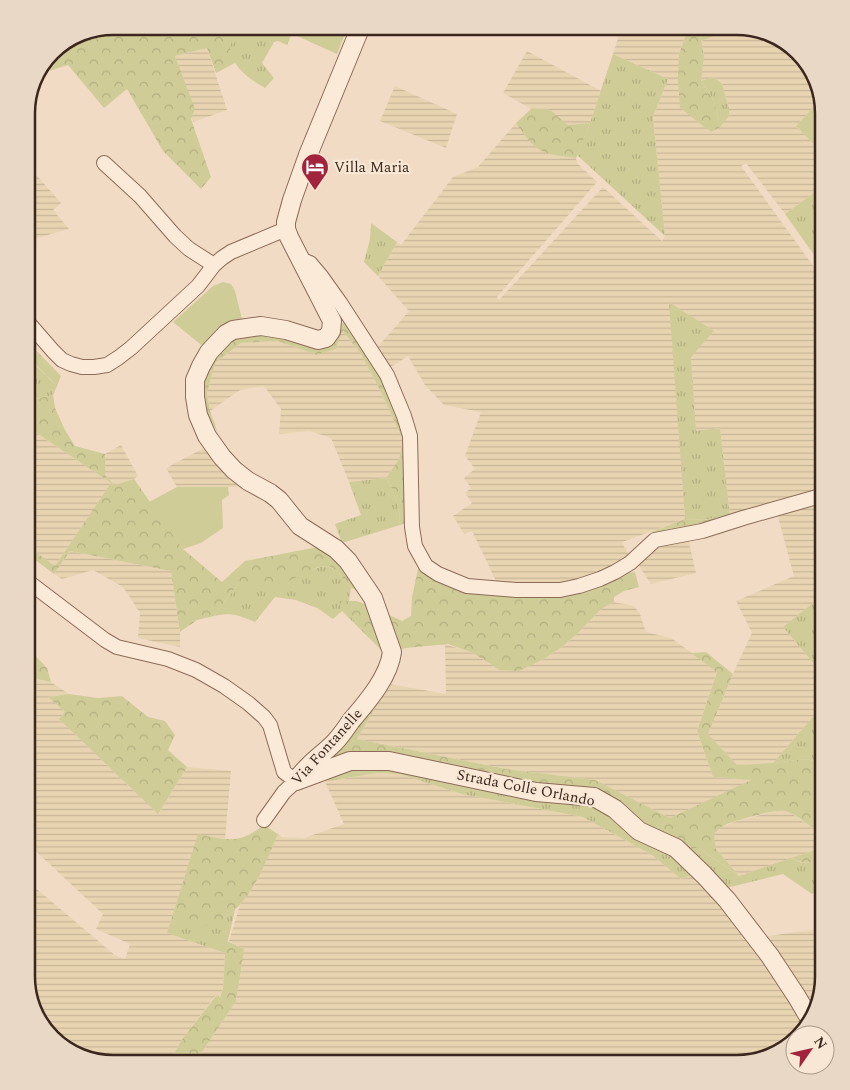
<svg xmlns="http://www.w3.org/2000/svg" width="850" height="1090" font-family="Spectral,serif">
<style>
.farmland{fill:url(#farmland-rules)}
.grass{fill:url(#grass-tufts)}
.forest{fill:url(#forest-crowns)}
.garden{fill:#d0cc97}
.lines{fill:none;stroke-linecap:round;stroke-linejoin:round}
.minor-casing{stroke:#8d6b59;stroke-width:16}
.tertiary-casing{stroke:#8d6b59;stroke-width:20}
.minor{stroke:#fbead8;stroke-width:14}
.tertiary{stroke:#fbead8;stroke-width:18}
.labels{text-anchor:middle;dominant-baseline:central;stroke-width:4.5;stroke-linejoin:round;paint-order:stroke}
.poi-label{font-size:15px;fill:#3c271e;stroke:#f8e7d4;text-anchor:start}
.street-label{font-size:15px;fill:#3c271e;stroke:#f8e7d4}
.rim{fill:none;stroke:#3c271e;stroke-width:2.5}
</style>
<defs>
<pattern id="farmland-rules" width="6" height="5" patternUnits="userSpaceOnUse" patternTransform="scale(1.25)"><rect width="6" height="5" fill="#e8d4b1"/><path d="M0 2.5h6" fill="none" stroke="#c8b698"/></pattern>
<pattern id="grass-tufts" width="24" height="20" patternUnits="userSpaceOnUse" patternTransform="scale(1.25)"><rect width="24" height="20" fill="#d0cc97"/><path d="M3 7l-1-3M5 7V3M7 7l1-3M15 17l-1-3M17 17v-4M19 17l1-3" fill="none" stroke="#b4af82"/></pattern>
<pattern id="forest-crowns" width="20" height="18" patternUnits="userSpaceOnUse" patternTransform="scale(1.25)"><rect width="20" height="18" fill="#d0cc97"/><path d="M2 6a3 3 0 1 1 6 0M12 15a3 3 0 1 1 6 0" fill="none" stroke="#b4af82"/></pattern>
</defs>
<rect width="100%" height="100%" fill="#f1dbc4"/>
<!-- farmland -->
<path class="farmland" d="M 622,26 L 689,26 L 679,54 L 711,132 L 729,108 L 722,84 L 714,77 L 701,81 L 704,56 L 701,41 L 722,33 L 734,31 L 735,26 L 742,26 L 781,38 L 809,65 L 820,100 L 796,126 L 824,155 L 824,197 L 815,192 L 785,214 L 746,163 L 741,166 L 824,281 L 824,492 L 730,515 L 720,428 L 696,432 L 691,357 L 670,302 L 685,519 L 622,542 L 630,558 L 583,583 L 498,585 L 472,531 L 464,534 L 453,516 L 472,503 L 465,493 L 471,488 L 464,478 L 475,469 L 465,456 L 481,412 L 444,405 L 425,385 L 408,356 L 389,368 L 376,349 L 409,311 L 378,276 L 397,242 L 401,245 L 453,177 L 478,167 L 516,123 L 524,134 L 560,156 L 576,158 L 577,163 L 597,182 L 497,297 L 499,300 L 603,187 L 662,241 L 665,236 L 653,117 L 668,79 L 613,54 Z
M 207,48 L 227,110 L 193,122 L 175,56 Z
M 527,51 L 601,91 L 590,123 L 568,125 L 549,110 L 531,109 L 503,93 Z
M 395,86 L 457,114 L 446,148 L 380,121 Z
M 28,154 L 32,170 L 61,203 L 53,210 L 69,229 L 26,241 L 26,155 Z
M 343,331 L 361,354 L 381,392 L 403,440 L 399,459 L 386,478 L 349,482 L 331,438 L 310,431 L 279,434 L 281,409 L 264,386 L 240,390 L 210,411 L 207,393 L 215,363 L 241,343 L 278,341 L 318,355 Z
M 32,430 L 111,483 L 55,566 L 26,545 L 26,443 Z
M 121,445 L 138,476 L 134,479 L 114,485 L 105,475 L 105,454 Z
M 210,445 L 253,487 L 177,487 L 166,468 Z
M 824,499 L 824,594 L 783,627 L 824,676 L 824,704 L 773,763 L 737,765 L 708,734 L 736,667 L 752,633 L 736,601 L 794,576 L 777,513 Z
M 688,538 L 696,573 L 651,584 L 641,569 L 638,561 L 654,547 Z
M 70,551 L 171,571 L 180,632 L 180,647 L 138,638 L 140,613 L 123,587 L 93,570 L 62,579 L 54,574 Z
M 614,602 L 634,606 L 640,614 L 646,632 L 671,638 L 717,671 L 697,731 L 713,777 L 752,780 L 670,818 L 595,780 L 506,769 L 357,739 L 389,684 L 446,694 L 445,644 L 473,653 L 500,670 L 544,659 L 562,647 L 578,633 L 601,609 Z
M 26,678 L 37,679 L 51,682 L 69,694 L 48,697 L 65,712 L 59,719 L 158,814 L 187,767 L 231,771 L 225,839 L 198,835 L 167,933 L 225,953 L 223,989 L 219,997 L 215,996 L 183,1038 L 168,1064 L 113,1064 L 70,1052 L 41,1025 L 26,977 L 26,880 L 116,956 L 125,959 L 130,944 L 96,929 L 103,914 L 26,842 Z
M 377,773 L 400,774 L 462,794 L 583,817 L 652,855 L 681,879 L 697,872 L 725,904 L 808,1024 L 798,1035 L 795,1035 L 795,1039 L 785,1049 L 737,1064 L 194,1064 L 236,1001 L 243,949 L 229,941 L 240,905 L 256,883 L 278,834 L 282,837 L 304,838 L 344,824 L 326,784 L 325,778 L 329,781 Z
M 786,810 L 814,829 L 824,837 L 824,847 L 739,876 L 716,849 L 714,834 L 722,827 L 737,821 L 777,811 Z
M 824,928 L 824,977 L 815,1012 L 762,937 Z"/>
<!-- grass -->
<path class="grass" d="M 235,26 L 295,26 L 287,45 L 278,41 L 274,42 L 262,63 L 274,78 L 265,88 C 251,80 233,68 230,50 C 229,43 233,33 235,26 Z
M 702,26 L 735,26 L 734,31 L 722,33 L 701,41 L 700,35 Z
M 613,54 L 668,79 L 653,117 L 665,236 L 577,155 L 590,123 Z
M 714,77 L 722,84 L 729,108 L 729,116 L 720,127 L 714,101 L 701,81 Z
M 815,192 L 824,197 L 824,269 L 785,214 Z
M 371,223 L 397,242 L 378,276 L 364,262 L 370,239 Z
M 669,302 L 714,331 L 691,357 L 696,431 L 720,428 L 730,515 L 704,520 L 685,519 Z
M 26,356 L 57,386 L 53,395 L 26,401 Z
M 386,478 C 395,493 400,507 400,525 L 342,543 L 335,524 L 361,515 L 349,482 Z
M 328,566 L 338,572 L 351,588 L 349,601 L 337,601 L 384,653 L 342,611 L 333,619 L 317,608 L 296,600 L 275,597 L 255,622 C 237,615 233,612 214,616 L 238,584 C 259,584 281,580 301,574 C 313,570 315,567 328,566 Z
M 824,594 L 824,676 L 783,627 Z
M 824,704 L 824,764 L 806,759 L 773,763 Z
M 367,765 L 566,800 L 590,806 L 605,810 L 667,849 L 697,872 L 681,879 L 652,855 L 583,817 L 462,794 L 400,774 L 377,773 L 329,781 L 325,778 L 327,775 Z
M 699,848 L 739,876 L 791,858 C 806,866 809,864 824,857 L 824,890 L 812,894 L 783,874 L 722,889 L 683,850 Z
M 235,910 L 225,953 L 167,933 L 170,923 L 194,926 L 226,917 Z"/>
<!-- forest -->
<path class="forest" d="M 113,26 L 235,26 L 230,49 L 235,63 L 216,73 L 207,48 L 175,56 L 195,109 L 191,119 L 211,177 L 201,189 L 163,151 L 127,89 L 104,108 L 68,65 L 36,75 L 33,101 L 29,97 L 35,74 L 56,48 Z
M 689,26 L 702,26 L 700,35 L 704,56 L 701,81 L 714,101 L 720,127 L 711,132 L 680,108 L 678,80 L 679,54 Z
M 531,109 L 549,109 L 568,125 L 590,123 L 576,158 C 566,157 549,155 540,150 C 532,146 521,131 516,123 Z
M 344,316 L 386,380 L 408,441 L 405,523 L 400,525 C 400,507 395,493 386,478 L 399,459 L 403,440 L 381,392 L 361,354 L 343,331 L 335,349 L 317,355 L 278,341 L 241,343 L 215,363 L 207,393 L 210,411 L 218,433 L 207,413 L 203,391 L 206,371 L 216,353 L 231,339 L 244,332 L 334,337 L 341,329 Z
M 26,340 L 61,376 L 57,386 L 26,355 Z
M 53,395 L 55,408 L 65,430 L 75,446 L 105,454 L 105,475 L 114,485 L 134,479 L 183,549 L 222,582 L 245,561 L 323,546 L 366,593 L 351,588 L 338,572 L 329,566 L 318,567 L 287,582 L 275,585 L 238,584 L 214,616 L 197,620 L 180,632 L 171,571 L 70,551 L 54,574 L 26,553 L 26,545 L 55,566 L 111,483 L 32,430 L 26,443 L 26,401 Z
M 783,503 L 660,535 L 651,532 L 685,519 L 704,520 L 730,515 Z
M 418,569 L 472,591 L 570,595 L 602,586 L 625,573 L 635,572 L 639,587 L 624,591 L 614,597 L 614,602 L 601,609 L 578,633 L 562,647 L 544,659 L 519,671 L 500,670 L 473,653 L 448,644 L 406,648 L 384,653 L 336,601 L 356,601 L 366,604 L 402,621 L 411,616 L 412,597 Z
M 26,646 L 47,668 L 51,682 L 37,679 L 26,678 Z
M 706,652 L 733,674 L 708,734 L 737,765 L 772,763 L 806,759 L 824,764 L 824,837 C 817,831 793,812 785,811 C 775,809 732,821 723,826 C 720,828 717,831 714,834 L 716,849 L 739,876 L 699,848 L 683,850 L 616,806 L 336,758 L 330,759 L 330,751 L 389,684 L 357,739 L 506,769 L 595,780 L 670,818 L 751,780 L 713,777 L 697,731 L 717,672 L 691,653 Z
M 69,694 L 98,698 L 122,696 L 148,717 L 165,721 L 175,735 L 168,750 L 187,767 L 158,814 L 59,719 L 65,712 L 48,697 Z
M 264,825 L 278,834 C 264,866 248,912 212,924 C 199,929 183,925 170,923 L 198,834 C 213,837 232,843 246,836 C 252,834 258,829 264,825 Z
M 824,847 L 824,857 C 810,864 805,865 791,858 Z
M 227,941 L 244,949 L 236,1001 L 194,1064 L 168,1064 L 183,1038 L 216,996 L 220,997 L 223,989 L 225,953 Z"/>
<!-- garden -->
<path class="garden" d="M 301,26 L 348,26 L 337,54 L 297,36 Z
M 820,100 L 824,113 L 824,155 L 796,126 Z
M 223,282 L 231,284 L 235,291 L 243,323 L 205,348 L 173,322 L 213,286 Z
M 177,487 L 228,487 L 229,495 L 222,500 L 223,528 L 201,543 L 183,549 L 149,502 Z"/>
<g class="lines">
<!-- minor casing -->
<g class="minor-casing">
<path id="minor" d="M 104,163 L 140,196 L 175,236 L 189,249 L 214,265
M 302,260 L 310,263 L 321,276 L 341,304 L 387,375 L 404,416 L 410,436 L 412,527 L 415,546 L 426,566 L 438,574 L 467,586 L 516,590 L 560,590 L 579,586 L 600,579 L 615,572 L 630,563 L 655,540 L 702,531 L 743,518 L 824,495
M 26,320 L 53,351 L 62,360 L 71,364 L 82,367 L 94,367 L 107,365 L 118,358 L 131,348 L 198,286 L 214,265 L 222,258 L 231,252 L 286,229
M 26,580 L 105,640 L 117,647 L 168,659 L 196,670 L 224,686 L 248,703 L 264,717 L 270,725 L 284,772 L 296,781 L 284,792 L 264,820"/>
</g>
<!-- tertiary casing -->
<g class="tertiary-casing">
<path id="tertiary" d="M 296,781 C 306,765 321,756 334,743 C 341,736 346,728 351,721 C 367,702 389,677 392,652 L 373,598 L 348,561 L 336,549 L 300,526 L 279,500 L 270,493 L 248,481 L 234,470 L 222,457 L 207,436 L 198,415 L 195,397 L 195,380 L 201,366 L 209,352 L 226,334 L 233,330 L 261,326 L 286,330 L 318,340 L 326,338 L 331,331 L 332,321 L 289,237 L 286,229 L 286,222 L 292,200 L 308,155 L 361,26
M 296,781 L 350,761 L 389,761 L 536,792 L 594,797 L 615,809 L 639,831 L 676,848 L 704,875 L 727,900 L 770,956 L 797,997 L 811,1021"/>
</g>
<!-- minor -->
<use href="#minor" class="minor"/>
<!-- tertiary -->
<use href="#tertiary" class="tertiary"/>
</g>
<!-- icons -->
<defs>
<g id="hotel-pin" transform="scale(1.4375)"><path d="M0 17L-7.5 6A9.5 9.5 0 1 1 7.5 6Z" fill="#a1243c" stroke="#f8e7d4"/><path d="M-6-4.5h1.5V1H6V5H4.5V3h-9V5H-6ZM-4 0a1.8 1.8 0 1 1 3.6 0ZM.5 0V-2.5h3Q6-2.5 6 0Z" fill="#fff"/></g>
</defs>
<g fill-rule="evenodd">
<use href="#hotel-pin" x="315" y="167"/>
</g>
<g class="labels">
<!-- poi labels -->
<g class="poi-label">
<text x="334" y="167">Villa Maria</text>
</g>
<!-- street labels -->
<g class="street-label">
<text transform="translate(327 747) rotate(-48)">Via Fontanelle</text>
<text transform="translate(526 788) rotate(11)">Strada Colle Orlando</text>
</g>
</g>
<!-- crop -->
<path d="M0 0H850V1090H0ZM113 35H737A78 78 0 0 1 815 113V977A78 78 0 0 1 737 1055H113A78 78 0 0 1 35 977V113A78 78 0 0 1 113 35Z" fill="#e9d8c5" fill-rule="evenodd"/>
<path class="rim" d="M113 35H737A78 78 0 0 1 815 113V977A78 78 0 0 1 737 1055H113A78 78 0 0 1 35 977V113A78 78 0 0 1 113 35Z"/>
<!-- north arrow -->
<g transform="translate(810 1050) rotate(56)"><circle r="24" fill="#f8e7d4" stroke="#ad9a8b"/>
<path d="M0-4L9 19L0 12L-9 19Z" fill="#a1243c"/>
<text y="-8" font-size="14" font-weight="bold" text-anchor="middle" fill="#3c271e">N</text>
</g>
</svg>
